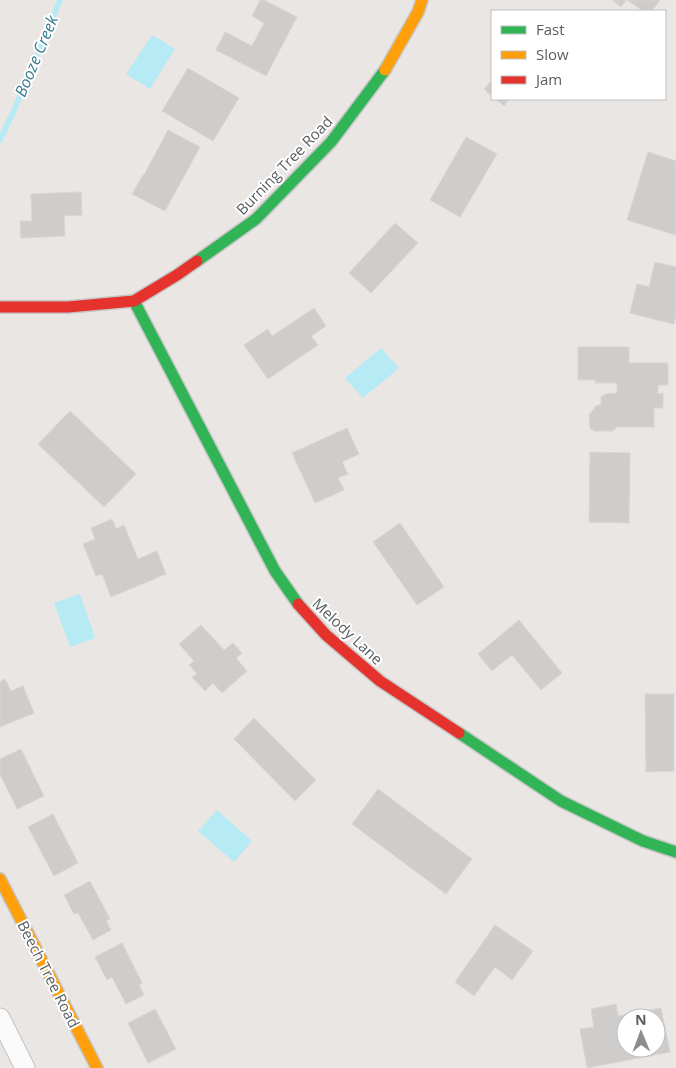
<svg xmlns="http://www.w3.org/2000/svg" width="676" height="1068" font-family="'Open Sans',sans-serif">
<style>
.water{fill:#b6eaf4}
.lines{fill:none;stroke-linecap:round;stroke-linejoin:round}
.stream{stroke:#b6eaf4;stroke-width:5.5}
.building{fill:#cfcdcc;stroke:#d8d5d2;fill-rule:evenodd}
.street-casing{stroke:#c5c4c4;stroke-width:21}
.fast-casing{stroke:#c5c5c5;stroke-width:14}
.slow-casing{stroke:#c5c5c5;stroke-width:14}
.jam-casing{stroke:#c5c5c5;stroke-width:14}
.street{stroke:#fcfbfb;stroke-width:19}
.fast{stroke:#30b455;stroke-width:11}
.slow{stroke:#ff9f0a;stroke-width:11}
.jam{stroke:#e5322d;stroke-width:11}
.labels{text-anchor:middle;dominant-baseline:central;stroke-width:4;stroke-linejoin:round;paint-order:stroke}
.street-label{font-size:15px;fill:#595e61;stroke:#fff}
.water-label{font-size:16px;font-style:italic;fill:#377b92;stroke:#fff}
</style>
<rect width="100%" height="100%" fill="#e9e6e3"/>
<!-- water -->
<path class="water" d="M 152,35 L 175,49 L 150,89 L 126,74 Z
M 381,348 L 399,368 L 363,398 L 345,378 Z
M 80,594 L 95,638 L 70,647 L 54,603 Z
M 217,810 L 252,841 L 234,862 L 198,831 Z"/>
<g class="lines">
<!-- stream -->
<path class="stream" d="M 0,140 L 14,110 L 60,0"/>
</g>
<!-- building -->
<path class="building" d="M 260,0 L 264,0 L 297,17 L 266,76 L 216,50 L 225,32 L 252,46 L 264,23 L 252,16 Z
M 612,0 L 626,0 L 621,7 Z
M 627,0 L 660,0 L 652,11 L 643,11 Z
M 188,68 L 239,98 L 213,141 L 162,111 Z
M 492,80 L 492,96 L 484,89 Z
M 496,99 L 509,99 L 504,106 Z
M 168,130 L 200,147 L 165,211 L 132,194 L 143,175 L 144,175 Z
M 466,137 L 497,154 L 460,217 L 430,200 Z
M 648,152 L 676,161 L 676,235 L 627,220 Z
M 81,192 L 82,215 L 64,216 L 65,236 L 21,238 L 20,221 L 32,221 L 31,194 Z
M 395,223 L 418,243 L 371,293 L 349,273 Z
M 655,262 L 676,267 L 676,315 L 674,324 L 630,313 L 637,284 L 649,287 Z
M 314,308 L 326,326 L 311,336 L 318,345 L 268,379 L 244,345 L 268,329 L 272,336 Z
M 578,347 L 629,347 L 629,363 L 668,363 L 668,385 L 658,385 L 658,394 L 663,393 L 663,408 L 654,408 L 654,427 L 617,427 L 613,431 L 594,431 L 590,428 L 589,415 L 597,405 L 601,405 L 601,397 L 606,394 L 617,393 L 617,383 L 595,383 L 595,380 L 578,380 Z
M 70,411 L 136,474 L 104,507 L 38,444 Z
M 347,428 L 359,454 L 342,462 L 348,474 L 338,478 L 344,490 L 315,503 L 292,453 Z
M 590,452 L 630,453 L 629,523 L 589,522 Z
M 112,519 L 116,529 L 124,525 L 138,559 L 157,551 L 166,574 L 111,597 L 102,574 L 96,576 L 83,544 L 95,539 L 91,528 Z
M 400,523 L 444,587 L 417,605 L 373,542 Z
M 519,620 L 562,673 L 541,690 L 512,655 L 492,671 L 478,654 Z
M 201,625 L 224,650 L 233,643 L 242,653 L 236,658 L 247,671 L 222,693 L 213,683 L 205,691 L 192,677 L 197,674 L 189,665 L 194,661 L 179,644 Z
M 5,679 L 11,691 L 23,686 L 34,713 L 0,727 L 0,682 Z
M 645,694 L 674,694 L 674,771 L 646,772 Z
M 254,718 L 316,780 L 295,801 L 234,739 Z
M 21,749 L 44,796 L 17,809 L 0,774 L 0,759 Z
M 378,789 L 472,859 L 446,894 L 352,824 Z
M 53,814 L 78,863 L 54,876 L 28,827 Z
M 90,881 L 110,919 L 106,921 L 111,930 L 93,940 L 78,913 L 74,914 L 64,895 Z
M 495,925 L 533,951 L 512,980 L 495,967 L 474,996 L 455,982 Z
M 122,943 L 142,983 L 139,985 L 144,995 L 126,1004 L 112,977 L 107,980 L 95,957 Z
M 616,1004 L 618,1016 L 661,1008 L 670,1052 L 587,1068 L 580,1029 L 594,1027 L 591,1009 ZM 626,1018 L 656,1018 L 656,1048 L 626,1048 Z
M 155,1009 L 176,1049 L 148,1063 L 128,1023 Z"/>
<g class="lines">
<!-- street casing -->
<g class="street-casing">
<path id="street" d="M 0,1018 L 25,1068"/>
</g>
<!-- fast casing -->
<g class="fast-casing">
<path id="fast" d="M 197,261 L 256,219 L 331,142 L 385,70
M 134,301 L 275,571 L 298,604
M 459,733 L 561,801 L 643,841 L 676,852"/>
</g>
<!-- slow casing -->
<g class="slow-casing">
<path id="slow" d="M 385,70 L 418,12 L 422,0
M 0,879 L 97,1068"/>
</g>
<!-- jam casing -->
<g class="jam-casing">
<path id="jam" d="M 0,307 L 68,307 L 134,301 L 177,275 L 197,261
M 298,604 L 326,635 L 380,681 L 459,733"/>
</g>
<!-- street -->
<use href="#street" class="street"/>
<!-- fast -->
<use href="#fast" class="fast"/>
<!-- slow -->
<use href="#slow" class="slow"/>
<!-- jam -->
<use href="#jam" class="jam"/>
</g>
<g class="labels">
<!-- street labels -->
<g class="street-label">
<text transform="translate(284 165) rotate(-46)">Burning Tree Road</text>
<text transform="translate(348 631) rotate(43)">Melody Lane</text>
<text transform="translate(49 974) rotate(63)">Beech Tree Road</text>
</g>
<!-- water labels -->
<g class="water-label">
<text transform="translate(36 56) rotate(-67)">Booze Creek</text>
</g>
</g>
<!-- legend -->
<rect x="491" y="10" width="175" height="90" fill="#ffffff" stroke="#bdbfc0"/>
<rect x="501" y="26" width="25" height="8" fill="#30b455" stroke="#bdbfc0"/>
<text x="536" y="35" font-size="15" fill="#595e61">Fast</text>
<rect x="501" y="51" width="25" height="8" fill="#ff9f0a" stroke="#bdbfc0"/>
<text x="536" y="60" font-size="15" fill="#595e61">Slow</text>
<rect x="501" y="76" width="25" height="8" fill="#e5322d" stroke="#bdbfc0"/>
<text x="536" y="85" font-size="15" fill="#595e61">Jam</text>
<!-- north arrow -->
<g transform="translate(641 1033) rotate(359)"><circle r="24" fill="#ffffff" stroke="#bdbfc0"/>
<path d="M0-4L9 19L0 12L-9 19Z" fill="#8b8e8e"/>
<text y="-8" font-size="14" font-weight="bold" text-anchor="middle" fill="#595e61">N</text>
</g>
</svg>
